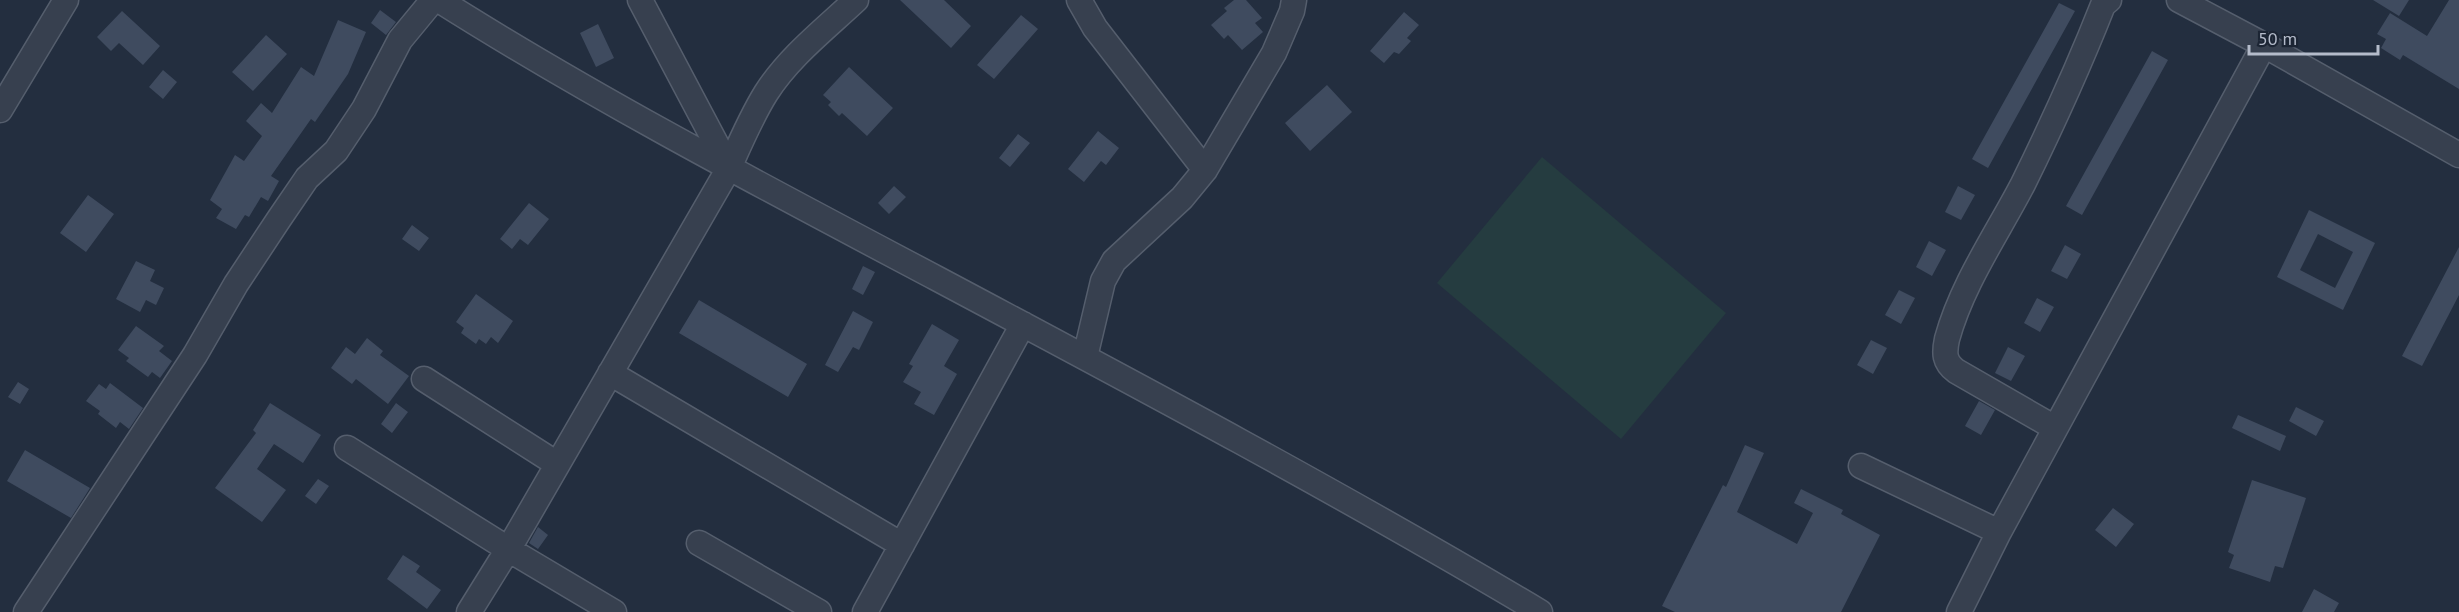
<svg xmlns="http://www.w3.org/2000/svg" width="2459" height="612" font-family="'PT Sans',sans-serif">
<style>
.green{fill:#253c40}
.building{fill:#3f4b5f;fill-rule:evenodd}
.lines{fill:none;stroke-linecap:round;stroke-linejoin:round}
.minor-casing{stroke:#555e6d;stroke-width:27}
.minor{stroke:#37404f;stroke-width:24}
</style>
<rect width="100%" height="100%" fill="#232e3f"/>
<!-- green -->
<path class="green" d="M 1542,157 L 1726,313 L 1621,439 L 1437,283 Z"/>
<!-- building -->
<path class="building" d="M 900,0 L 944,0 L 971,26 L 951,48 Z
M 1234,0 L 1246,0 L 1262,18 L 1255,23 L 1263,32 L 1242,50 L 1228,35 L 1224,39 L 1211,25 L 1227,11 L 1224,8 Z
M 2373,0 L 2409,0 L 2399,16 Z
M 2449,0 L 2459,0 L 2459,89 L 2403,55 L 2400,60 L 2381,48 L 2386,39 L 2377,34 L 2390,13 L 2427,36 Z
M 2059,3 L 2075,11 L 1988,168 L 1972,159 Z
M 380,10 L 396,22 L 386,35 L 371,23 Z
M 122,11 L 160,46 L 143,65 L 119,43 L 111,51 L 97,37 Z
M 1404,12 L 1419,25 L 1407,38 L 1411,41 L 1399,54 L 1394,52 L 1384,63 L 1370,51 Z
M 1021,15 L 1038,29 L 994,79 L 977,65 Z
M 338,20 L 366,32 L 348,74 L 315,122 L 311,119 L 271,176 L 279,181 L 268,201 L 261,197 L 249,217 L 245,215 L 236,229 L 216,218 L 222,209 L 210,200 L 235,155 L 244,161 L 262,136 L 246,121 L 261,103 L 272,113 L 301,67 L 314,76 Z
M 598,24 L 614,58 L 596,67 L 580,33 Z
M 266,35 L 287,54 L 253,91 L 232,72 Z
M 2152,51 L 2168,60 L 2082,215 L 2066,206 Z
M 849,67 L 893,108 L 867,136 L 842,113 L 839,116 L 828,105 L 831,102 L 823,95 Z
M 163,70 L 177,82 L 163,99 L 149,87 Z
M 1327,85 L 1352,112 L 1310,151 L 1285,123 Z
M 1098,131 L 1119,148 L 1106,165 L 1101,161 L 1084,182 L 1068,169 Z
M 1018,134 L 1030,143 L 1010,167 L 999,158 Z
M 894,186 L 906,197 L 889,214 L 878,203 Z
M 1958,186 L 1975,195 L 1961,220 L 1945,212 Z
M 88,195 L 114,214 L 86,252 L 60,233 Z
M 529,203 L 549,219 L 528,245 L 520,239 L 512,249 L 500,239 Z
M 2309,210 L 2375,243 L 2343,310 L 2277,277 ZM 2318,234 L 2353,252 L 2335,288 L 2300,270 Z
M 412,225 L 429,238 L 419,251 L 402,239 Z
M 1929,241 L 1946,250 L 1932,276 L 1916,267 Z
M 2065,245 L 2081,254 L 2067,279 L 2051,271 Z
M 2459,247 L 2459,295 L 2422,366 L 2402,356 Z
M 136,261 L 155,270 L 150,281 L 164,288 L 156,305 L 146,300 L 140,312 L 116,299 Z
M 863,266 L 875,272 L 863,295 L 852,289 Z
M 1899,290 L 1915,298 L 1901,324 L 1885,315 Z
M 476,294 L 513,321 L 498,343 L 491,337 L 486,344 L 479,339 L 476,344 L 461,333 L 464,328 L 456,322 Z
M 2037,298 L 2054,307 L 2040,332 L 2024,323 Z
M 699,300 L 807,364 L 788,397 L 679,333 Z
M 853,311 L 873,322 L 859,350 L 853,347 L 838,372 L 825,365 Z
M 932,324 L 959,340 L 944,366 L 957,374 L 934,415 L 914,404 L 921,392 L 903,382 L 913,366 L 909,364 Z
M 136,326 L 164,346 L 159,351 L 172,361 L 160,378 L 152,372 L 148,377 L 126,361 L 129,358 L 118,350 Z
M 367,338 L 383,351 L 380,355 L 409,376 L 388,404 L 356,379 L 352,384 L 331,368 L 346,347 L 355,354 Z
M 1871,340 L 1887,348 L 1873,374 L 1857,365 Z
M 2008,347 L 2025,356 L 2011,381 L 1995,373 Z
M 18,382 L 29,389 L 20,404 L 8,397 Z
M 110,383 L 143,408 L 129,429 L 120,422 L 116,428 L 98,414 L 100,411 L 86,401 L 99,384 L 106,389 Z
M 1979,401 L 1995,410 L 1981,435 L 1965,426 Z
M 270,403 L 321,435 L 303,463 L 274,444 L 257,469 L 286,490 L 262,522 L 215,488 L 256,433 L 253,430 Z
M 396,403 L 408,412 L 392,433 L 381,424 Z
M 2296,407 L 2324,421 L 2316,436 L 2289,421 Z
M 2238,415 L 2286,436 L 2280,451 L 2232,428 Z
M 1745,445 L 1764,453 L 1737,512 L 1797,544 L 1813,513 L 1794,503 L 1801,489 L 1843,510 L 1841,514 L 1880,535 L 1841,612 L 1675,612 L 1662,606 L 1723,485 L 1726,487 Z
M 25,450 L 90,488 L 71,518 L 7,481 Z
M 318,479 L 329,486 L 316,504 L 305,496 Z
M 2252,480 L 2306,498 L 2283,568 L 2275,566 L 2270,582 L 2229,568 L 2234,555 L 2228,552 Z
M 2113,508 L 2134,524 L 2116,547 L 2095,530 Z
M 538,527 L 548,535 L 538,549 L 529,543 Z
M 403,555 L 420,566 L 416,572 L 441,590 L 427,609 L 387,579 Z
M 2314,589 L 2339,603 L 2334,612 L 2302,612 Z"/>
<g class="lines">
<!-- minor casing -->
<g class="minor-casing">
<path id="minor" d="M 439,0 C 599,101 768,189 936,278 C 1139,386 1342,494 1540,612
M 640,0 L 729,168
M 1079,0 L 1095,28 L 1205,170
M 2179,0 L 2264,45 L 2459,155
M 0,110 L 66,0
M 1085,357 L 1103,281 L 1114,261 L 1182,198 L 1205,170 L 1274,53 L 1292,11 L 1294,0
M 610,373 L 902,545
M 424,379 L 557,464
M 2055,428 L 1956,371 C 1944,362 1944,353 1947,339 C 1962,284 1997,234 2023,184 C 2052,125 2079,66 2103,5 L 2109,0
M 347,448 L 508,549 L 614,612
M 1861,466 L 1999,532
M 699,543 L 819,612
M 26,612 L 195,355 L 236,284 L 279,219 L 307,178 L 336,151 L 364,109 L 400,40 L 433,0
M 469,612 L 515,538 L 729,168 C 740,143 751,117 766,93 C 789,57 825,29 856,0
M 865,612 L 1023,324
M 1959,612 L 1999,532 L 2264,45"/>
</g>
<!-- minor -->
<use href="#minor" class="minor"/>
</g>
<!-- scale -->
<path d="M2249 45v9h129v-9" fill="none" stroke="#b4bbca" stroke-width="3"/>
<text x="2258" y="45" font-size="18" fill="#b4bbca" stroke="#1c2534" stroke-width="4.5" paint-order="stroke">50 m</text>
</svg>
